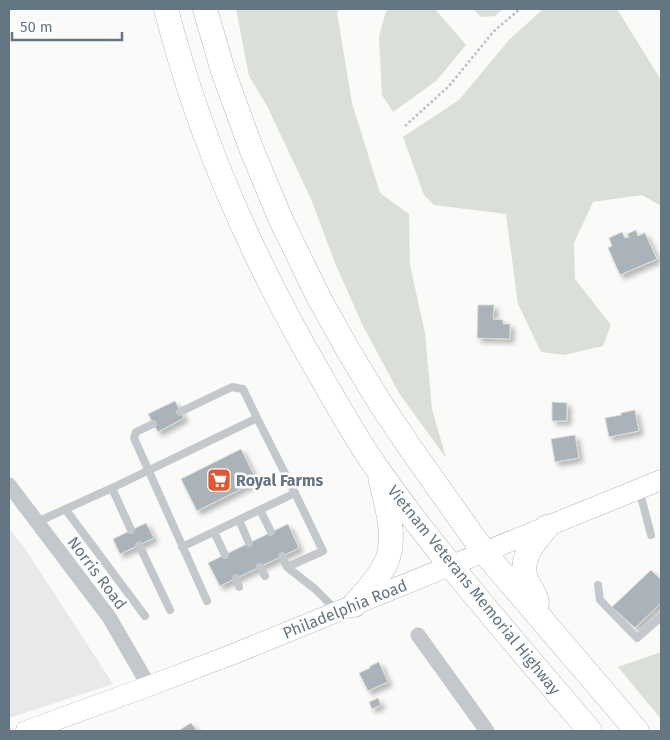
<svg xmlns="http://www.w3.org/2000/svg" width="670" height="740" font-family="'Fira Sans',sans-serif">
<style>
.built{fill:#e8e9e9}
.green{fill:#dadfd7}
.building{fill:#aab3b9;stroke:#dcdcda;filter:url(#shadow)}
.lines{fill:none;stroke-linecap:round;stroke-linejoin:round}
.secondary-casing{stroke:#b3babf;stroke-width:21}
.trunk-casing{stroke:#b4b9bd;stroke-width:25}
.path{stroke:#bbbfc2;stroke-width:2.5;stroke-dasharray:2.5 2.5;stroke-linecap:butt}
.service{stroke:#c3c8cc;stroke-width:8}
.minor{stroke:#c3c8cc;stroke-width:15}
.secondary{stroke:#fff;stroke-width:20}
.trunk{stroke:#fff;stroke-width:24}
.labels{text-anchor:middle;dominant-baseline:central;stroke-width:5;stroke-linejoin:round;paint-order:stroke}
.poi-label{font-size:16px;font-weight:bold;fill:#657683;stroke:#fff;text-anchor:start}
.street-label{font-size:16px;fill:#657683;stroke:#fff}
</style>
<defs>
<filter id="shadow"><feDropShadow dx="4" dy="4" stdDeviation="2.5" flood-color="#0004"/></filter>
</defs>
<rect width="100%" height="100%" fill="#fafaf8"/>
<!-- built -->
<path class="built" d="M 9,529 L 24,547 L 113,684 L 9,718 Z"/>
<!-- green -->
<path class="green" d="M 236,9 L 339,9 L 337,12 L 352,103 L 380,193 L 409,214 L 410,265 L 425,333 L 432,409 L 446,458 L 399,393 L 362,324 L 335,263 L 311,199 L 267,106 L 249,76 Z
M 391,9 L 435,9 L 466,45 L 436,81 L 393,112 L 382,95 L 379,37 L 386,11 Z
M 473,9 L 503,9 L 495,16 L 481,17 Z
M 543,9 L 617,9 L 661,80 L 661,206 L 642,195 L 593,202 L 574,243 L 575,279 L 611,325 L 603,346 L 564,355 L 541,352 L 518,304 L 506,214 L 434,205 L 424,195 L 403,137 L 459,100 L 509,40 Z
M 661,652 L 661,719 L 618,667 Z"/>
<!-- building -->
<path class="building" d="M 636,230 L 638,236 L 645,233 L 657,259 L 620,275 L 608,248 L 612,246 L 609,238 L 622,232 L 625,238 L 629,237 L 627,234 Z
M 478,305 L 494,305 L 493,319 L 503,320 L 503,324 L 510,324 L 510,339 L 477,338 Z
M 175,401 L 184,418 L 158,432 L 148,414 Z
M 552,402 L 567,403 L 567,421 L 552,421 Z
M 635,410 L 639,431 L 609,437 L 605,418 L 621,415 L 621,413 Z
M 575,435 L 579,458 L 555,462 L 551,439 Z
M 241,449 L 257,481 L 197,511 L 181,479 Z
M 146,523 L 154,538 L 120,554 L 113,539 Z
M 288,524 L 299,548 L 220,586 L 208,563 Z
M 651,570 L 661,580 L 661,603 L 635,628 L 612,607 Z
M 379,662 L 388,682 L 368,691 L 359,673 L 370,668 L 370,666 Z
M 378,698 L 381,705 L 372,709 L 369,702 Z
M 191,723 L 197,731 L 178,731 Z"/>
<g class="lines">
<!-- secondary casing -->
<g class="secondary-casing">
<path id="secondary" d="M 26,731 L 149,686 L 231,655 L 661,480"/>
</g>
<!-- trunk casing -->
<g class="trunk-casing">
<path id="trunk" d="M 166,9 C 199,139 255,264 323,380 C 341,411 359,444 381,474 C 445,564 519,647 590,731
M 205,9 L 223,71 L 251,148 L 281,220 L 319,298 L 348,350 L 380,403 L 413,452 L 484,552 L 637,731
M 537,603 C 536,594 529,587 526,579 C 519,559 535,540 547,527
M 354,605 C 365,593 386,570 389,554 C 395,531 386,504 381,481"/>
</g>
<!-- path -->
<path class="path" d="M 405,126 L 449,86 L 494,31 L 520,9"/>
<!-- service -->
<path class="service" d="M 180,412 L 232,387 L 243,389 L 257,418
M 153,424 L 136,432 L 134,438 L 207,601
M 112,488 L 131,530
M 639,489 L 651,535
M 66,510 L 145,616
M 260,510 L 271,532
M 239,520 L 249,543
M 37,522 L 112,488 L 257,418 L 295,493 L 323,551 L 287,567
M 214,532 L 225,555
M 139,545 L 170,610
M 182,547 L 295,493
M 282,556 L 287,567 L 315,589 L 336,610
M 260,567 L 265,576
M 236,578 L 239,587
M 598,585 L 600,600 L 637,638 L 661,617"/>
<!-- minor -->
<path class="minor" d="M 9,485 L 109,617 L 149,686
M 418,635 L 487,731"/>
<!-- secondary -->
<use href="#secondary" class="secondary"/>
<!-- trunk -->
<use href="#trunk" class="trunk"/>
</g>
<!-- icons -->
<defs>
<g id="supermarket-square" transform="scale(1.25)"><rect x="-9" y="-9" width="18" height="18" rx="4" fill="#e4572e" stroke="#fff"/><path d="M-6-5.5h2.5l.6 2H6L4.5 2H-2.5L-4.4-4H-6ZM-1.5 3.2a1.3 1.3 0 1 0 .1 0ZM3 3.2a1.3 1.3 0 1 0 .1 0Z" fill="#fff"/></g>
</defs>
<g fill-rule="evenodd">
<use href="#supermarket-square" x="219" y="480"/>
</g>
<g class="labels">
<!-- poi labels -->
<g class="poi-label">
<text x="236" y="480">Royal Farms</text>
</g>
<!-- street labels -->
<g class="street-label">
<text transform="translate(97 573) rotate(53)">Norris Road</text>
<text transform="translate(474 590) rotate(51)">Vietnam Veterans Memorial Highway</text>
<text transform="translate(345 609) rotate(-22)">Philadelphia Road</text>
</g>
</g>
<!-- border -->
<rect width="670" height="740" fill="none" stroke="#657683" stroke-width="20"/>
<!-- scale -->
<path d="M12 32v8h110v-8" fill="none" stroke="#657683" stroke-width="2.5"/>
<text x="20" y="32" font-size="15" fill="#657683" stroke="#ffffff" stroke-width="4" paint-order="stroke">50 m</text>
</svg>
